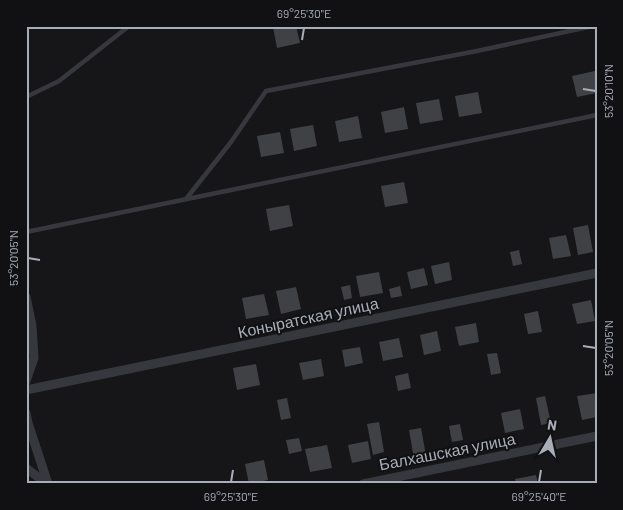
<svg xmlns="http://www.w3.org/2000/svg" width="623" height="510" font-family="Barlow,sans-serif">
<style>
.building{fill:#404145}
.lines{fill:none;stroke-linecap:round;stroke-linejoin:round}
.service{stroke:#37383d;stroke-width:4.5}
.minor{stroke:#37383d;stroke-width:9}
.ticks{fill:none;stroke:#a8adb8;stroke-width:2}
.labels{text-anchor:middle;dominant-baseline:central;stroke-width:4;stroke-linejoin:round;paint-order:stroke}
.street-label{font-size:16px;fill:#a8adb8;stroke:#111113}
.neatline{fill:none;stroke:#a8adb8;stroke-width:2}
.ticks-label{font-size:12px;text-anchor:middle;fill:#a8adb8}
</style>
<rect width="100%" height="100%" fill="#161618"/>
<!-- building -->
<path class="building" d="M 296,26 L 300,43 L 277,48 L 273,27 Z
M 595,71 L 597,93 L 577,97 L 572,76 Z
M 478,92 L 482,113 L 459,117 L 455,96 Z
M 439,99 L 443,120 L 420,124 L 416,103 Z
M 404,107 L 408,129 L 385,133 L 381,112 Z
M 358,116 L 362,138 L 339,142 L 335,121 Z
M 313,125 L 317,146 L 294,151 L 290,129 Z
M 280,132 L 284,153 L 261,157 L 257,136 Z
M 404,182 L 408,203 L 385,207 L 381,186 Z
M 289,205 L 293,226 L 270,231 L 266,209 Z
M 588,225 L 593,252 L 578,255 L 573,228 Z
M 566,235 L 571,256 L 553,259 L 549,238 Z
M 519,250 L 522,264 L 513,266 L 510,252 Z
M 449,262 L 452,280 L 435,284 L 431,266 Z
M 424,268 L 428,285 L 411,289 L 407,272 Z
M 379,272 L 383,293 L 360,297 L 356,276 Z
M 350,285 L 352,298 L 344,300 L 341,287 Z
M 400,286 L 402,296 L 391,298 L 389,289 Z
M 296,287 L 301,309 L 281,314 L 276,291 Z
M 264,294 L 269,315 L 246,319 L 242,298 Z
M 591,300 L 595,321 L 577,324 L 572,304 Z
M 538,311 L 542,332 L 528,334 L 524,314 Z
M 476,323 L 479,342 L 459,346 L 455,327 Z
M 437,331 L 441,351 L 424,355 L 420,335 Z
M 399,338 L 403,357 L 383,361 L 379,342 Z
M 360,347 L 363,363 L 345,367 L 342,350 Z
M 497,353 L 501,373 L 491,375 L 487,354 Z
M 321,359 L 324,376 L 303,380 L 299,363 Z
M 256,364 L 260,385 L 237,390 L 233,368 Z
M 408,373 L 411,388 L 398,391 L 395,376 Z
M 597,393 L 597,417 L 582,420 L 577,396 Z
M 545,396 L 551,423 L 541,425 L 536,398 Z
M 287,398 L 291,418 L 281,420 L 277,400 Z
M 520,409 L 524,429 L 505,433 L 501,413 Z
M 379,422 L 384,452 L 373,455 L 367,424 Z
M 460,424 L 463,440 L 452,442 L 449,426 Z
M 421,428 L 426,456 L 414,459 L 409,430 Z
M 299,438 L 302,451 L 289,454 L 286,440 Z
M 368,441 L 371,459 L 352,463 L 348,445 Z
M 327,445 L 332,468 L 310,472 L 305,449 Z
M 264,460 L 268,480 L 249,484 L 245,464 Z
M 536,475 L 538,484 L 516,484 L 515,479 Z"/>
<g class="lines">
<!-- service -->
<path class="service" d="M 26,97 L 59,81 L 129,26
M 186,199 L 231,142 L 266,91 L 477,51 L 593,26
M 26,232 L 597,115"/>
<!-- minor -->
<path class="minor" d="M 26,297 L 32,326 L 34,358 L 26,381
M 26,390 L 597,273
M 26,413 L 28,423 L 48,484
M 26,468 L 47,484
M 363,484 L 597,436"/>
</g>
<!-- ticks -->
<path class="ticks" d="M 302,40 L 304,28M 583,89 L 596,91M 28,258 L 40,260M 583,346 L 596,348M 231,482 L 233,470M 539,482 L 541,470"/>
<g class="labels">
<!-- street labels -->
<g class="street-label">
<text transform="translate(308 317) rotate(-12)">Коныратская улица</text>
<text transform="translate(447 451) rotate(-11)">Балхашская улица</text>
</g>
</g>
<!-- border -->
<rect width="623" height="510" fill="none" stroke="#111113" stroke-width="55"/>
<!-- north arrow -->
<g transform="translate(550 438) rotate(9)" stroke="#111113" stroke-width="4" paint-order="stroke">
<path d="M0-4L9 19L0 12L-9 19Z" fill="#a8adb8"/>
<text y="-8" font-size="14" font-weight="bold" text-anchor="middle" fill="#a8adb8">N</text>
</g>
<rect x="28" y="28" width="568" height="454" class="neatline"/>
<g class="ticks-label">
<text x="304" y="18">69°25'30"E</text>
<text transform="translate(609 91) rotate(-90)" y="4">53°20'10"N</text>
<text transform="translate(14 258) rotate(-90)" y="4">53°20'05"N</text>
<text transform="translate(609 348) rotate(-90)" y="4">53°20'05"N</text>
<text x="231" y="501">69°25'30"E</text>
<text x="539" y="501">69°25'40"E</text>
</g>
</svg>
